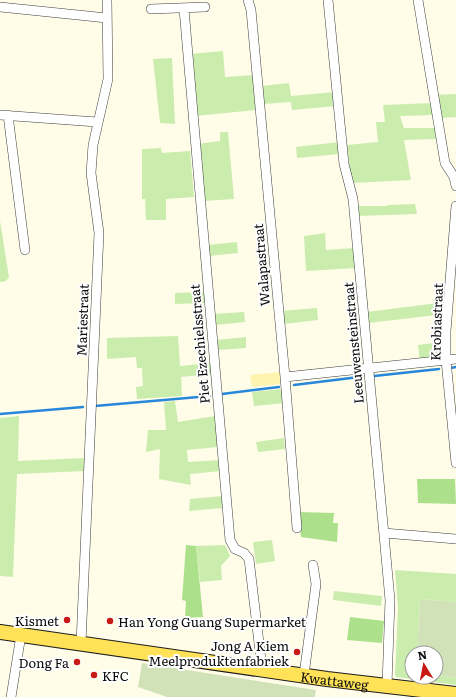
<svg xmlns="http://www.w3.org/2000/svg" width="456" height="697" font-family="Literata,serif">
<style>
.green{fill:#caedae}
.forest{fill:#ace08b}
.sand{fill:#fff3b0}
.cemetery{fill:#d2e2b8}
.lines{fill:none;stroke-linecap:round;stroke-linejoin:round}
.stream{stroke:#2687db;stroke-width:2.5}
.minor-casing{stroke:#3d3d3d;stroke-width:10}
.primary-casing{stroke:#1b1b1b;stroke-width:16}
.minor{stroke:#fff;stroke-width:9}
.primary{stroke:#ffe258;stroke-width:14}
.poi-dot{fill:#c81915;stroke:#fff;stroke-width:1.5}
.labels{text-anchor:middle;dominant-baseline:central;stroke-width:4;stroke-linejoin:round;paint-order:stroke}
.street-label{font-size:13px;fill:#0a0a0a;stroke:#fff}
.poi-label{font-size:13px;fill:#0a0a0a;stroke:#fff;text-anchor:end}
</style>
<rect width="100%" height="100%" fill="#fffce8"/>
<!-- green -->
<path class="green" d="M 223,51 L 225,77 L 254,75 L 257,110 L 195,116 L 190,54 Z
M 172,58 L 175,124 L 160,123 L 153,59 Z
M 289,83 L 291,96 L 335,92 L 336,106 L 292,110 L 291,102 L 263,104 L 261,86 Z
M 456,94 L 456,117 L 440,118 L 436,95 Z
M 432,103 L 434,115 L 400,116 L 404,128 L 435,128 L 436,139 L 404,140 L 411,180 L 352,183 L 351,177 L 347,145 L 378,142 L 376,122 L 385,122 L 383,105 Z
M 220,132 L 228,132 L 234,199 L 203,201 L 198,144 L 220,141 Z
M 339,142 L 340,154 L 297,158 L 296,147 Z
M 161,148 L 162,153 L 190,151 L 194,197 L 166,199 L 166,220 L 146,220 L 145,199 L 142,199 L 142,149 Z
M 415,204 L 417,214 L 358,216 L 358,206 L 387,206 L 387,205 Z
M 0,221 L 9,277 L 6,281 L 0,282 Z
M 325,233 L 326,250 L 354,248 L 356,268 L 306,271 L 304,236 Z
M 237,242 L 238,253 L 208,256 L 207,245 Z
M 205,292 L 206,303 L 175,304 L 175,293 Z
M 446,302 L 445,314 L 368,323 L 367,312 Z
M 317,308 L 318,320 L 284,324 L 282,311 Z
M 244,312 L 245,322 L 215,325 L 214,314 Z
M 178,336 L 180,366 L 211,363 L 212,374 L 181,377 L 182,396 L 137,399 L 136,387 L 143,386 L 142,368 L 137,368 L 136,357 L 107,359 L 107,338 Z
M 246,337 L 246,348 L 217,350 L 216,340 Z
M 443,342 L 443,357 L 420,361 L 418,345 Z
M 283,389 L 285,403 L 254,406 L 252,392 Z
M 175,401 L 178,422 L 215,416 L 218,447 L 187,450 L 188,462 L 220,460 L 221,471 L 190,474 L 191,485 L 159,479 L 160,449 L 146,452 L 148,430 L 166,430 L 164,402 Z
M 19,416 L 18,461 L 85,458 L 85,471 L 17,474 L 13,577 L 0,576 L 0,418 Z
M 284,438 L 285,449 L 258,452 L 256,442 Z
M 223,496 L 223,508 L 189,511 L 190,499 Z
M 272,540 L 275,561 L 256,564 L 253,542 Z
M 225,545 L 230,556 L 221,566 L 222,580 L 200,582 L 196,546 Z
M 395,570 L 456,574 L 456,602 L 420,599 L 417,653 L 412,653 L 412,677 L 436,677 L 436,675 L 456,678 L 456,685 L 396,677 L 395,675 L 398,608 Z
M 334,591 L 382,596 L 381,606 L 333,600 Z"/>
<!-- forest -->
<path class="forest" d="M 417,479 L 455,479 L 456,504 L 418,503 Z
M 299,512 L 334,513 L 333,523 L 338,523 L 337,542 L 301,537 Z
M 186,545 L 196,546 L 203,617 L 185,618 L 186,601 L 182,600 Z
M 350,617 L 384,621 L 382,643 L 347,640 Z"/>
<!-- sand -->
<path class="sand" d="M 280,372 L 281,384 L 252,387 L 250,375 Z"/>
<!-- cemetery -->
<path class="cemetery" d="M 420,599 L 456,602 L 456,678 L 436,675 L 436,653 L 417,653 Z
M 142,663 L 316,690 L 315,697 L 167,697 L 138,687 Z"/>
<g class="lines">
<!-- stream -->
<path class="stream" d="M 451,368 L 456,367
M 374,376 L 439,369
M 294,385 L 359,377
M 222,394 L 279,387
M 95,406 L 210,396
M 0,414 L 83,407"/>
<!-- minor casing -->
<g class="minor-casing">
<path id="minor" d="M 248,0 L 251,10 L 285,377 L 297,528
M 328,0 L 344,164 L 353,199 L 390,600 L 387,685
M 418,0 L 445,163 L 454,177 L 456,186
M 0,7 L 107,18
M 151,9 L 205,7
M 184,9 L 230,540 L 235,549 L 244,553 L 249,559 L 262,668
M 0,115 L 97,122
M 8,115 L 25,250
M 456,206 L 446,331 L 446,360 L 456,463
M 285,377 L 456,359
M 384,533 L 456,539
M 81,643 L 99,233 L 91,173 L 93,145 L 108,79 L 107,0
M 304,675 L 316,584 L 313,565
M 11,697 L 21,635"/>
</g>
<!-- primary casing -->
<g class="primary-casing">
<g id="primary">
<path id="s1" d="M 0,632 L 327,679 L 456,694"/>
</g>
</g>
<!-- minor -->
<use href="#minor" class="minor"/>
<!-- primary -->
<use href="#primary" class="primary"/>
</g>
<!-- markers -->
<g class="poi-dot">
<circle cx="67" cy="620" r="4"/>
<circle cx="110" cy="621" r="4"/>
<circle cx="297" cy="652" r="4"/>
<circle cx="77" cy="662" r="4"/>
<circle cx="94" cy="675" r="4"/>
</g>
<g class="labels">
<!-- street labels -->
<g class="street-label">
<text transform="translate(261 265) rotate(-95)">Walapastraat</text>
<text transform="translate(82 320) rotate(-88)">Mariestraat</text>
<text transform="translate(436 322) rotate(-88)">Krobiastraat</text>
<text transform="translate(353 343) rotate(-95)">Leeuwensteinstraat</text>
<text transform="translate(199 344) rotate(-95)">Piet Ezechielsstraat</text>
<text stroke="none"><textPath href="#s1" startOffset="338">Kwattaweg</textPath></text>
</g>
<!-- poi labels -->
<g class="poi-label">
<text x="59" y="620">Kismet</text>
<text x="118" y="621" text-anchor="start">Han Yong Guang Supermarket</text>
<text x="289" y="645">Jong A Kiem<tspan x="289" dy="15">Meelproduktenfabriek</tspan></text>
<text x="69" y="662">Dong Fa</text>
<text x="102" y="675" text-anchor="start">KFC</text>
</g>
</g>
<!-- north arrow -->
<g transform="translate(424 665) rotate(350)"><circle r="19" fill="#ffffff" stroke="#9d9d9d"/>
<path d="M0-3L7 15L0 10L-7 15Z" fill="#c81915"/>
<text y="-6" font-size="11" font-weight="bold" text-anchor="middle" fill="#0a0a0a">N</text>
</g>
</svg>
